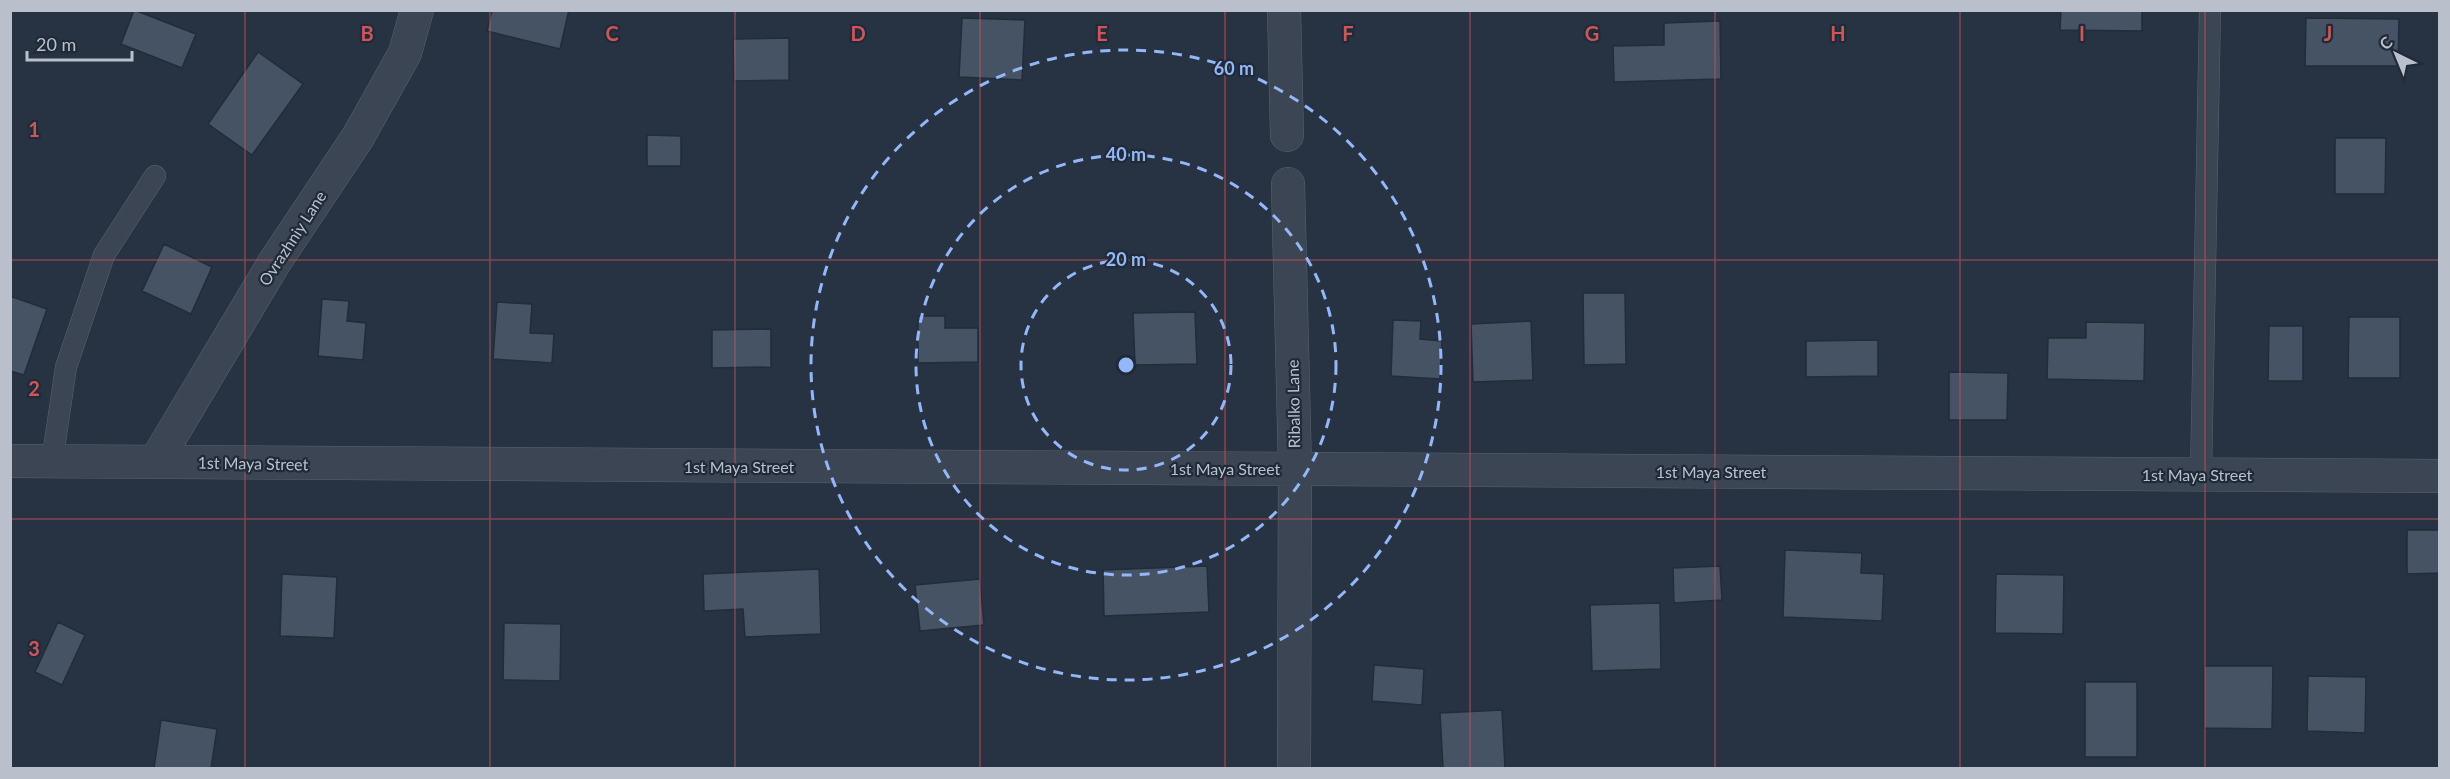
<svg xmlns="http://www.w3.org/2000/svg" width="2450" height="779" font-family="Lato,sans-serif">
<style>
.building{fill:#465365;stroke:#222c3a;stroke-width:1.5}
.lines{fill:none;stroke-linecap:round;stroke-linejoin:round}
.service-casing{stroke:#5a6370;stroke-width:22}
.minor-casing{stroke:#5a6370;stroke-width:34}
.service{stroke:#3c4553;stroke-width:21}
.minor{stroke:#3c4553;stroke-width:33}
.grid{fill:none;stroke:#cd5659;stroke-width:1.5;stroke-opacity:0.55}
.ring{fill:none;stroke:#93b7f8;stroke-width:3;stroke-dasharray:10 8}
.labels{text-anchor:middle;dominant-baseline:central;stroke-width:4.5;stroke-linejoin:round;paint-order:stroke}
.street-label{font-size:16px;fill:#b9c0cc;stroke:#202a38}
.grid-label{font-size:20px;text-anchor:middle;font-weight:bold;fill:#cd5659;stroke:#202a38;stroke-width:4.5;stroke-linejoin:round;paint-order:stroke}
.centre{fill:#93b7f8;stroke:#202a38;stroke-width:3}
.ring-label{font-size:18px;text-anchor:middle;font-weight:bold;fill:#93b7f8;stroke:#202a38;stroke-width:4.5;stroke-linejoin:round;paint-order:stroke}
</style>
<rect width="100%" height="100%" fill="#273343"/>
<!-- building -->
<path class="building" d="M 134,10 L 196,34 L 182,68 L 121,44 Z
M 492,10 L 569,10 L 560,49 L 487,31 Z
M 2061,10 L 2142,10 L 2142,31 L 2060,30 Z
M 962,18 L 1025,20 L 1022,80 L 959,77 Z
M 2306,18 L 2399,19 L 2398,66 L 2305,66 Z
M 1720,21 L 1721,79 L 1614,82 L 1613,46 L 1664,45 L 1664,23 Z
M 789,38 L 789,80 L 734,81 L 733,39 Z
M 258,52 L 303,84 L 252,155 L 208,124 Z
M 647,135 L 681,136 L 681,166 L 647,166 Z
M 2335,138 L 2386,138 L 2385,194 L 2335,194 Z
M 164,244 L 212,267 L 191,314 L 142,291 Z
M 1583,293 L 1625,293 L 1626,364 L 1584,365 Z
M 10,296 L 47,309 L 24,375 L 10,371 Z
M 322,299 L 349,301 L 347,321 L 366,323 L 363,360 L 318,356 Z
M 497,302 L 532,304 L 530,333 L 554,334 L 552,363 L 493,359 Z
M 1195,312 L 1197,364 L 1135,365 L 1133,313 Z
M 918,316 L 945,316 L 945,328 L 978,328 L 978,362 L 918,363 Z
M 2349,317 L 2400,317 L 2400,378 L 2348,378 Z
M 1393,320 L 1421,321 L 1420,339 L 1442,341 L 1440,379 L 1391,376 Z
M 1531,321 L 1533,380 L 1473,382 L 1471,324 Z
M 2086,322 L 2145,323 L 2144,381 L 2047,379 L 2048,338 L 2086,338 Z
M 2269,326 L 2303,326 L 2303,381 L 2268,381 Z
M 771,329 L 771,367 L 712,368 L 712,330 Z
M 1878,340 L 1878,376 L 1806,377 L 1806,341 Z
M 1949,372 L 2008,373 L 2007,420 L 1949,420 Z
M 2407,530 L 2440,530 L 2440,573 L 2407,574 Z
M 1785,550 L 1862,553 L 1861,573 L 1884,574 L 1882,621 L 1783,617 Z
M 1207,566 L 1209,612 L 1104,616 L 1103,570 Z
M 1720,566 L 1722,600 L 1674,603 L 1673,568 Z
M 819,569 L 821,634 L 745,637 L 743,609 L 704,611 L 703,574 Z
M 282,574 L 337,577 L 334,638 L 280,636 Z
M 1996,574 L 2064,575 L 2063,634 L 1995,633 Z
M 980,579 L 984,625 L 920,631 L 915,585 Z
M 1660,603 L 1661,669 L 1592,671 L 1590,605 Z
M 58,622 L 85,635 L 62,685 L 35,672 Z
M 504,623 L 561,624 L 560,681 L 503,680 Z
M 1374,665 L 1424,669 L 1422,705 L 1372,701 Z
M 2204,666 L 2273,666 L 2272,729 L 2204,728 Z
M 2308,676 L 2366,677 L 2365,733 L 2307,731 Z
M 2085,682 L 2137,682 L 2137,757 L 2085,757 Z
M 1502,710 L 1505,768 L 1443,768 L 1440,713 Z
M 161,720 L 217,729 L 211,768 L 154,768 Z"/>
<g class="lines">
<!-- service casing -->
<g class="service-casing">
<path id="service" d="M 52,462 L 66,367 L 104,255 L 155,176
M 2201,474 L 2210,10"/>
</g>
<!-- minor casing -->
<g class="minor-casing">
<path id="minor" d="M 1284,10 L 1287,135
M 1288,184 L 1295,468 L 1294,768
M 10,461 L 2440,476
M 156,461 L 274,263 L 358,137 L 405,53 L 417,10"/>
</g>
<!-- service -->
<use href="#service" class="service"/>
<!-- minor -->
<use href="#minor" class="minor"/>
</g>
<!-- grid -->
<path class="grid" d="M 245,10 L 245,768M 490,10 L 490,768M 735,10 L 735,768M 980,10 L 980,768M 1225,10 L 1225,768M 1470,10 L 1470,768M 1715,10 L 1715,768M 1960,10 L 1960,768M 2205,10 L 2205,768M 10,260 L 2440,260M 10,519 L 2440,519"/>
<!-- distance rings -->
<g class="ring">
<circle cx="1126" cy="365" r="105"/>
<circle cx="1126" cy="365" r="210"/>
<circle cx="1126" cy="365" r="315"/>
</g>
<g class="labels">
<!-- street labels -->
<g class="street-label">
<text transform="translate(292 238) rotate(-57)">Ovrazhniy Lane</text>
<text transform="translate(1293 404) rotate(-91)">Ribalko Lane</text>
<text transform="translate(253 463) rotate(1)">1st Maya Street</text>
<text x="739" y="466">1st Maya Street</text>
<text x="1225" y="468">1st Maya Street</text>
<text x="1711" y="471">1st Maya Street</text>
<text x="2197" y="474">1st Maya Street</text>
</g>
</g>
<g class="grid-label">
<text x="367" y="41">B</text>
<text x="612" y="41">C</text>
<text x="858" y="41">D</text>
<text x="1102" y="41">E</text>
<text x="1348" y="41">F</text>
<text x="1592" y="41">G</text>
<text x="1838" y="41">H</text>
<text x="2082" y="41">I</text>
<text x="2328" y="41">J</text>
<text x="34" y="137">1</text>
<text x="34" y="396">2</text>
<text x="34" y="656">3</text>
</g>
<circle cx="1126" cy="365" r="9" class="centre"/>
<g class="ring-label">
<text x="1234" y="75">60 m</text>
<text x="1126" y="161">40 m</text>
<text x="1126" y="266">20 m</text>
</g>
<!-- border -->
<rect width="2450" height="779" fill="none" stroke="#b9c0cc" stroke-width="24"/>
<!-- north arrow -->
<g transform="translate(2396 54) rotate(317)" stroke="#202a38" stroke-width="4.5" paint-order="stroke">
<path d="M0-4.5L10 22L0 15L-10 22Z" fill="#b9c0cc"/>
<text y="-9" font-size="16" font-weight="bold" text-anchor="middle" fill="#b9c0cc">С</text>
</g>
<!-- scale -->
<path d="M27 51v9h105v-9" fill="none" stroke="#b9c0cc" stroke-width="3"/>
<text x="36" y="51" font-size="18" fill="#b9c0cc" stroke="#202a38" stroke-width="4.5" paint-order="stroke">20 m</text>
</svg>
